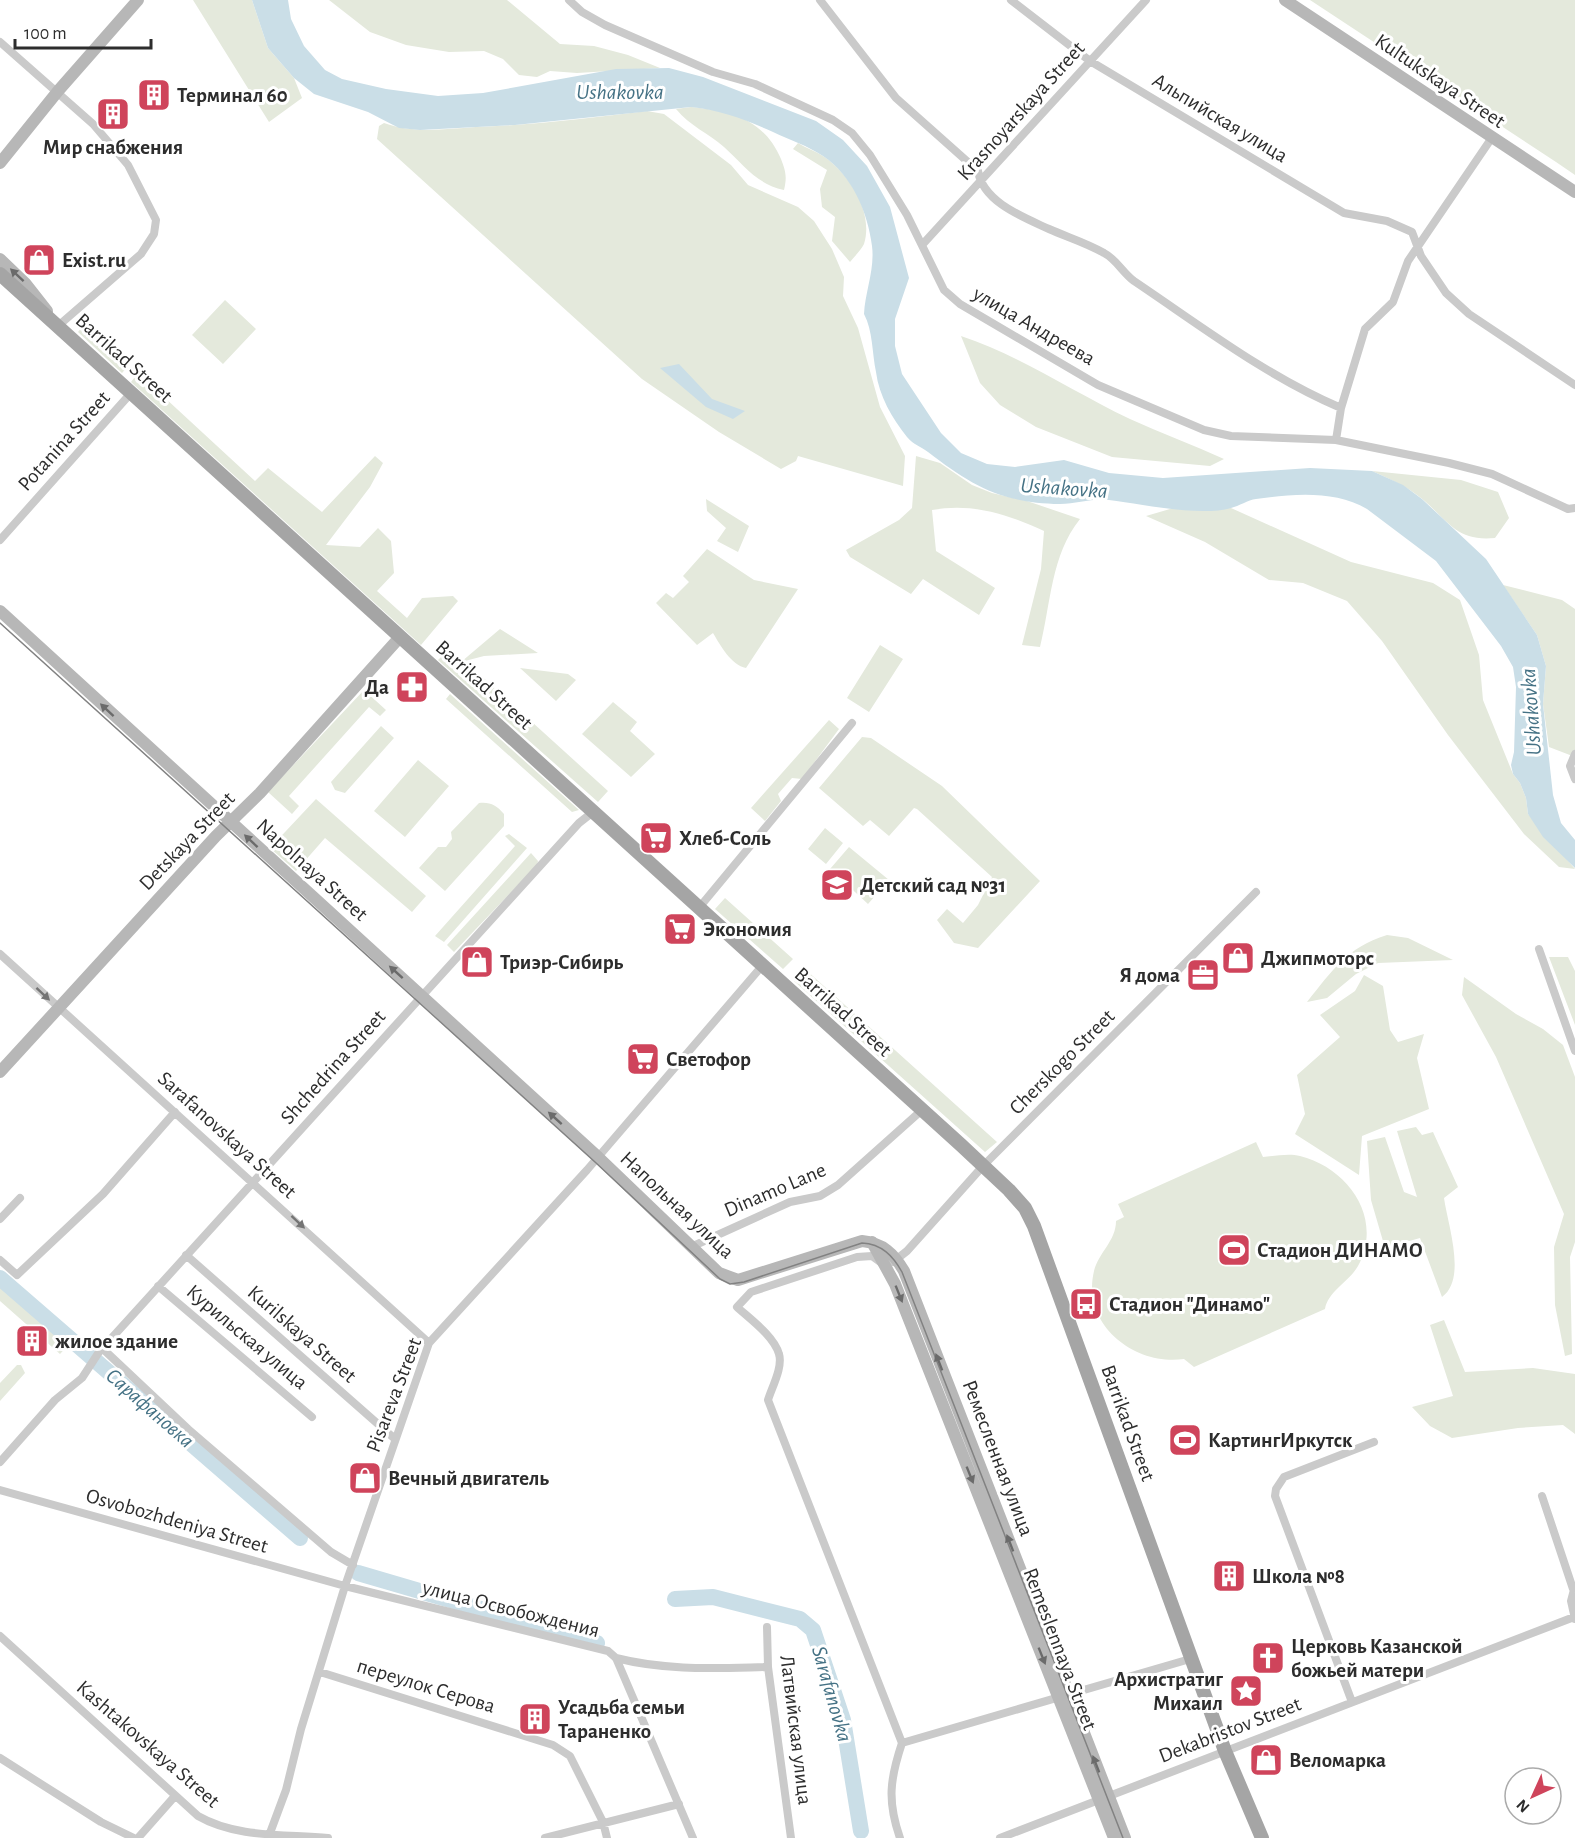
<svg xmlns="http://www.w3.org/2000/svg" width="1575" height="1838" font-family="'Alegreya Sans',sans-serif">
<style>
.green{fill:#e4e9dc}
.water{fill:#cadee7}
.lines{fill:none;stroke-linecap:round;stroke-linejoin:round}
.river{stroke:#cadee7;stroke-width:16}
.street{stroke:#cacaca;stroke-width:8}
.secondary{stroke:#b7b7b7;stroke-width:12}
.primary{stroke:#a5a5a5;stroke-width:14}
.tram{stroke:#828282;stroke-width:1.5}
.oneway{fill:#6b6b6b}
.oneway2{fill:#747474}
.labels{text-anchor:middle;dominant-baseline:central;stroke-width:6;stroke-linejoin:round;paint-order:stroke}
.street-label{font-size:21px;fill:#2d2d2d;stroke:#fff}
.poi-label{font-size:21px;font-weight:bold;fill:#2d2d2d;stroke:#fff;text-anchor:start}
.water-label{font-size:22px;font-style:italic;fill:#457285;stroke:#fff}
</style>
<rect width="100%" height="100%" fill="#fff"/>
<!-- green -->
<path class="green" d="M 193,0 L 252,0 L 268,48 L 294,78 L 302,98 L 269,122 Z
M 329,0 L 507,0 L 560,44 L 594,46 L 628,55 L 660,68 L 577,73 L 550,71 L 537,77 L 519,75 L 503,59 L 484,51 L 449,52 L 406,45 L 370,32 Z
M 1310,0 L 1575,0 L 1575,175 L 1556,162 Z
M 691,107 C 731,111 764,119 781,159 C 786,172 787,177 784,190 C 756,184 744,165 724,147 C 708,133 690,126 676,109 Z
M 647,111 L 664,114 L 731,165 L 748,185 L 798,207 L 814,221 L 832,249 L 844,277 L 843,296 L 858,328 L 880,407 L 905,456 L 903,486 L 798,456 L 796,461 L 781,469 L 719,432 L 642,379 L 377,139 L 379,126 L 384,123 C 414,134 445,129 476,127 C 533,125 590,118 647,111 Z
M 798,143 C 806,148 815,151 823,156 C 849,173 874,212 864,244 C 861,250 854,257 850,262 L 832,241 L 835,217 L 822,207 L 820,189 L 827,170 L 793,149 Z
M 225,300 L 256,329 L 223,364 L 192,335 Z
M 84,325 L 129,365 L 122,373 L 78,332 Z
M 961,336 C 1021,356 1073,392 1130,419 C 1161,433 1193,445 1224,459 L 1210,466 L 1112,457 L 1036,427 L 1000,405 L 980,383 Z
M 138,373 L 255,481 L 268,468 L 322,512 L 375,456 L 383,463 L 370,487 L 326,545 L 360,547 L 378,528 L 391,541 L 394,573 L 377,591 L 407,618 L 422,598 L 453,596 L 458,601 L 421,645 L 131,382 Z
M 916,456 L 940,463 L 972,485 L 992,493 L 1027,501 L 1080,519 C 1051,555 1051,603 1040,647 L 1022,645 L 1041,569 L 1044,531 C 1007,514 973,503 932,510 L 936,551 L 995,588 L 979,615 L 923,579 L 911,594 L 850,557 L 846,550 L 899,520 L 912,508 Z
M 1372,471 L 1461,480 L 1498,492 L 1509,518 L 1495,538 C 1456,542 1448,520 1421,498 C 1406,486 1390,479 1372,471 Z
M 706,499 L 749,526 L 738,552 L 717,541 L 726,528 L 707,511 Z
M 1231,508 L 1351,562 L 1433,583 L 1460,600 L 1479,655 L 1483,700 L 1513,774 L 1520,783 L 1526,798 L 1528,814 L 1575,869 L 1559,867 L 1524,834 L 1448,735 L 1382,641 L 1347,601 L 1303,583 L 1269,580 L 1205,542 L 1146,516 L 1170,509 Z
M 707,549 L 754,580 L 798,589 L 746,668 C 731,665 720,645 713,633 L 697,645 L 656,603 L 666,593 L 673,598 L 689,582 L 683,576 Z
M 1503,585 L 1562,600 L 1575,609 L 1575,757 L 1549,747 L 1543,704 L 1546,666 L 1537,635 Z
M 500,629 L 538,653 L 484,656 L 461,662 Z
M 880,645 L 903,659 L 869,712 L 847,698 Z
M 445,653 L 478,673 L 608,791 L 598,802 L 438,660 Z
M 520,668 L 568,674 L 576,680 L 556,701 Z
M 364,690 L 386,710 L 380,716 L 369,707 L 289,796 L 299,806 L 292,814 L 268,792 Z
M 450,694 L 579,810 L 572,812 L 446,699 Z
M 613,702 L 637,722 L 630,731 L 655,754 L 631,777 L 582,734 Z
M 829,720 L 839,729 L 802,779 L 792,778 L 778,794 L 781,801 L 765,821 L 751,808 Z
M 381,726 L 394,738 L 345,793 L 335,790 L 331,782 Z
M 862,737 L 871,738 L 942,786 L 1040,881 L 978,948 L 954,943 L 937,920 L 947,909 L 963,923 L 978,905 L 992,877 L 917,809 L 914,808 L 889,836 L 870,820 L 863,826 L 819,788 Z
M 418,760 L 449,786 L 405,837 L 374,811 Z
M 316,799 L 426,896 L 412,912 L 325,838 L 296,871 L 270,848 Z
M 479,803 C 491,802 496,805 504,814 L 504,826 L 445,891 L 419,868 L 438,847 L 446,847 L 452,839 L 451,832 Z
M 825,828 L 843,843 L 826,864 L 808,849 Z
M 509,834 L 527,848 L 444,942 L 435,936 L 515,846 L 505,836 Z
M 849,847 L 889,880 L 868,904 L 830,869 Z
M 531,853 L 538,861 L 537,865 L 454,952 L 447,945 Z
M 725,898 L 793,959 L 783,969 L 715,909 Z
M 1387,935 L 1408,938 L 1453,960 L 1378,963 L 1356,974 L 1327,998 L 1307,1002 C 1333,970 1346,948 1387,935 Z
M 1549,957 L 1568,957 L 1575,971 L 1575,1025 Z
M 805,969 L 997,1142 L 985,1152 L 794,981 Z
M 1364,975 L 1383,986 L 1390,1030 L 1398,1042 L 1424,1034 L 1417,1058 L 1429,1109 L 1362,1136 L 1359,1175 L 1295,1134 L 1305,1114 L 1297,1075 L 1340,1037 L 1320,1015 L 1355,991 Z
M 1464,977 L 1516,1014 L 1543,1029 L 1563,1045 L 1575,1077 L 1575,1242 L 1570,1257 L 1572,1354 L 1565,1356 L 1555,1305 L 1554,1247 L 1564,1214 L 1496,1057 L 1462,995 Z
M 1416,1127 L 1422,1135 L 1433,1132 L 1458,1187 L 1444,1198 C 1448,1226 1467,1279 1442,1297 L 1420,1238 L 1385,1248 L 1371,1200 L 1367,1141 L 1385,1137 L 1404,1192 L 1417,1197 L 1397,1131 Z
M 1256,1142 L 1263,1157 C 1275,1156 1289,1153 1300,1156 C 1348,1168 1384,1218 1358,1266 C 1349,1282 1328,1291 1325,1309 L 1194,1367 L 1184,1359 C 1135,1366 1081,1325 1094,1271 C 1099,1252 1116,1241 1116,1221 L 1124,1217 L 1118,1204 Z
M 0,1281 L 72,1341 L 60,1354 L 0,1301 Z
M 1444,1320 L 1465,1372 L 1533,1368 L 1575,1374 L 1575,1434 L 1563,1425 L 1518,1428 L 1452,1438 L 1430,1426 L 1412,1407 L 1453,1396 L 1430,1325 Z
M 17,1365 L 21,1365 L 25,1373 L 0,1401 L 0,1383 Z"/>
<!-- water -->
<path class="water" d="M 252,0 L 288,0 L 291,19 L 304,46 L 325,70 L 342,79 L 386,89 L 438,96 L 483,93 L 616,69 L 669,68 L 703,77 L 816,121 L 843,140 L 867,166 L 890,207 L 909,278 L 895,319 L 895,346 L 902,374 L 941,433 L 961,453 L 987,464 L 1015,467 L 1064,460 L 1109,473 L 1163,478 L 1310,468 L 1372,471 L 1403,485 L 1422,499 L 1486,559 L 1537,635 L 1546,666 L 1543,704 L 1553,795 L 1561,823 L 1575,840 L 1575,868 L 1543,837 L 1528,814 L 1526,798 L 1520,783 L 1513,774 L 1511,765 L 1514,752 L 1516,687 L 1513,667 L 1501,646 L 1436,561 L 1367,509 C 1335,490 1292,494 1256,499 C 1248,500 1239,506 1231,508 C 1200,517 1142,504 1109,500 C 1091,498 1077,504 1060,504 C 1002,503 972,486 928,452 C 920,446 914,445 907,437 C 892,418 879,396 876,372 C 872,353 873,331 864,314 C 865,292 875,269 872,246 C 868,213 852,175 823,156 C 808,146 790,140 773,132 C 746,120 721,110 691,107 L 515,125 L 420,130 L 399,128 L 368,112 L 314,94 L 294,78 L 268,48 Z
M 679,364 L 712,399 L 745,411 L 733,419 L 706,407 L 660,368 Z"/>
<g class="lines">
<!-- river -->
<path class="river" d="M 0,1278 L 300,1538
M 358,1573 L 597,1643
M 675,1599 L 713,1597 L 800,1619 L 813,1630 L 843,1720 L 861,1831"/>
<!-- street -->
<path class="street" d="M 569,0 L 582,12 L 605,25 L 713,72 L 755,84 L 833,120 L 852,133 L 870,155 L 907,215 L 944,290 L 960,304 L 1098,385 L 1204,430 L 1231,436 L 1336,440 L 1449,463 L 1492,474 L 1568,509 L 1575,508
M 820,0 L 896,98 L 978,171 C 983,202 1023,217 1049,229 C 1067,237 1087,243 1104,253 C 1116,259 1123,273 1134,281 C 1201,326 1266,376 1341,408
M 1011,0 L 1090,61 L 1344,213 L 1387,221 L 1412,232 L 1421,256 L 1446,293 L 1469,314 L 1575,385
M 0,42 L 93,124 L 128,165 L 156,220 L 154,234 L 141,254 L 58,326
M 922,245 L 1146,0
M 1336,440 L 1341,408 L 1365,329 L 1393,302 L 1408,261 L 1491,139
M 0,540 L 131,393
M 1575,754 L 1570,766 L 1575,779
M 698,909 L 852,723
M 1539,949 L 1575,1051
M 0,954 L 429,1343
M 0,1219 L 20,1198
M 691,1247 L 790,1202 L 820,1196 L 838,1185 L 922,1110
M 186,1255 L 395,1439
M 0,1260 L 17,1275 L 103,1194 L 175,1112
M 893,1262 L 907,1251 L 983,1166 L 1256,892
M 883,1264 L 872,1256 L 857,1257 L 751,1292 L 737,1307 C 750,1319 774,1336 779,1354 C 783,1367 772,1387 768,1400 L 902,1743 C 890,1779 887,1801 900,1838
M 158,1286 L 312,1417
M 102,1348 L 188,1429 L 331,1552 L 353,1565
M 0,1462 L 55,1400 L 82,1378 L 99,1352 L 579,823 L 593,812
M 0,1490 L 345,1586 L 608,1651 L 616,1658 L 693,1838
M 1542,1496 L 1573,1589
M 1575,1586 L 1571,1601 L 1575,1619
M 767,1627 L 768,1667 L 791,1838
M 0,1636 L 198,1816 C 236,1838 285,1834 328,1838
M 616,1658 C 667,1671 716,1668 768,1667
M 320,1672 L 553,1745 L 570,1756 L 603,1822 L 607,1838
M 1352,1702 L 1275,1496 L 1276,1489 L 1284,1477 L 1374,1442
M 902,1743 L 1190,1659
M 0,1758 L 101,1822 L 134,1838
M 270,1833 L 286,1790 L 301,1729 L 345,1586 L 429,1343 L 587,1170 L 762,966
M 138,1838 L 175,1796
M 545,1838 L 679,1804
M 1000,1838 L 1574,1617"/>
<!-- secondary -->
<path class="secondary" d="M 1285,0 L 1575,192
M 0,163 L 58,91 L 138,0
M 0,259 L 25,283 L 47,311
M 0,611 L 598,1157 L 719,1273 L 738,1280 L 862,1241 C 883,1243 894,1254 904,1271 L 1125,1838
M 0,1072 L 216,836 L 260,793 L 400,637
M 872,1242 L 895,1284 L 1114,1838"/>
<!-- primary -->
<path class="primary" d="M 0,274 L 961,1145 L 1009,1190 L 1025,1208 L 1034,1226 L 1225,1751 L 1262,1838"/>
<!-- tram -->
<path class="tram" d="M 0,623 L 595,1162 L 720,1279 L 730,1284 L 744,1282 L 862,1243 C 882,1244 893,1256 902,1272 L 1123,1838"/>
</g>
<!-- one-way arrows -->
<defs><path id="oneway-solid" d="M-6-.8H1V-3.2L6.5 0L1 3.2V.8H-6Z" transform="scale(1.5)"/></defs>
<g class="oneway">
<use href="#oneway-solid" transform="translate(17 275) rotate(-137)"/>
<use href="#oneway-solid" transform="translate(107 710) rotate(-137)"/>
<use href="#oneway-solid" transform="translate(251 841) rotate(-137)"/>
<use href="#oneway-solid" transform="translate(396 972) rotate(-138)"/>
<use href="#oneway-solid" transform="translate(555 1118) rotate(-138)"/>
<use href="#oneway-solid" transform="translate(899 1294) rotate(68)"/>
<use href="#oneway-solid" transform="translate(939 1362) rotate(-111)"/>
<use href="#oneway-solid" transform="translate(970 1475) rotate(68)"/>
<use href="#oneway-solid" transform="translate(1010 1543) rotate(-111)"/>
<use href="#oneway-solid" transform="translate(1042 1656) rotate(68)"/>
<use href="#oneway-solid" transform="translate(1096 1764) rotate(-111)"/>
</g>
<g class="oneway2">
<use href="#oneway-solid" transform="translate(43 994) rotate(43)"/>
<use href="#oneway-solid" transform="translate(298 1222) rotate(43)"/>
</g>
<!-- icons -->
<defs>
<g id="building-square" transform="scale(1.725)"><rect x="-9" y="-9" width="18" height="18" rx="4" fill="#cf445b" stroke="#fff"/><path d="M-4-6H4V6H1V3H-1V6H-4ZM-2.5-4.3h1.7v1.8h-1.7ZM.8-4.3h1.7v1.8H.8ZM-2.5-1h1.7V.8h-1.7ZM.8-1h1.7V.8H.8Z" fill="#fff"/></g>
<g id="shop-square" transform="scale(1.725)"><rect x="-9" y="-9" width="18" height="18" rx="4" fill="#cf445b" stroke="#fff"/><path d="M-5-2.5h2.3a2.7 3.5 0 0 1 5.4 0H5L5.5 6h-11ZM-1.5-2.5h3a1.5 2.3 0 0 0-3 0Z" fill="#fff"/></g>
<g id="pharmacy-square" transform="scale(1.725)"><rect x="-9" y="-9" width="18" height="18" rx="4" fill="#cf445b" stroke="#fff"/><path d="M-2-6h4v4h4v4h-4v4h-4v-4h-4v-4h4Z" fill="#fff"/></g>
<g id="supermarket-square" transform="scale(1.725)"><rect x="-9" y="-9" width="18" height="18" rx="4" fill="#cf445b" stroke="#fff"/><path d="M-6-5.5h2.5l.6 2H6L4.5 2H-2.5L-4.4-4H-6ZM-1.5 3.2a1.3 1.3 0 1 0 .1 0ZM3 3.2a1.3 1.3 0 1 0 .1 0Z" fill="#fff"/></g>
<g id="school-square" transform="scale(1.725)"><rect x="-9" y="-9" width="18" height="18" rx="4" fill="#cf445b" stroke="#fff"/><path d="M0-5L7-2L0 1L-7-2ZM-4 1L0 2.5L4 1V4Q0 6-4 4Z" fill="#fff"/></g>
<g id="office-square" transform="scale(1.725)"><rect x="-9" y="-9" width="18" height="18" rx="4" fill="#cf445b" stroke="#fff"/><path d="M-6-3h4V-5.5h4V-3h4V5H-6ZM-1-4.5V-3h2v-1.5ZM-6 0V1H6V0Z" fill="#fff"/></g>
<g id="stadium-square" transform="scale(1.725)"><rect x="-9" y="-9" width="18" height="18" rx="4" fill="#cf445b" stroke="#fff"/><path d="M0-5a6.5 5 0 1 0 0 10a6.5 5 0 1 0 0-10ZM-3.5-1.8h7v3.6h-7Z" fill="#fff"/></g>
<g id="bus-square" transform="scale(1.725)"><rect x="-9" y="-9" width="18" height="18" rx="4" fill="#cf445b" stroke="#fff"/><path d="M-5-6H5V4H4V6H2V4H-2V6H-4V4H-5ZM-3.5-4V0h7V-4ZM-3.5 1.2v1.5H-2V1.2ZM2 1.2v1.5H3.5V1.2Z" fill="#fff"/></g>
<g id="church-square" transform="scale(1.725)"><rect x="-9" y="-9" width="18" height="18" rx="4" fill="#cf445b" stroke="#fff"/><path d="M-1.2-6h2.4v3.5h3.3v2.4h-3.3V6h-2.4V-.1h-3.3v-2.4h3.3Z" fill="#fff"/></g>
<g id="sight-square" transform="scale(1.725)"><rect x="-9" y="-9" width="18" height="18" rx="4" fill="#cf445b" stroke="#fff"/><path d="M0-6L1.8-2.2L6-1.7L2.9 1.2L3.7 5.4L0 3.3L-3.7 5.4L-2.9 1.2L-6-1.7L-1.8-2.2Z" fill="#fff"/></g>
</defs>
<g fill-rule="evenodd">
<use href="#building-square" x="154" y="95"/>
<use href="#building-square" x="113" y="114"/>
<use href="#shop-square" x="39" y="260"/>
<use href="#pharmacy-square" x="412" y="687"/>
<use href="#supermarket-square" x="656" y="838"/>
<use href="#school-square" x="837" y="885"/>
<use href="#supermarket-square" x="680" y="929"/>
<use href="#shop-square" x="1238" y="958"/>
<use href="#shop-square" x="477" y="962"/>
<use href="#office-square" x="1203" y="975"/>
<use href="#supermarket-square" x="643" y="1059"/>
<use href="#stadium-square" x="1234" y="1250"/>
<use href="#bus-square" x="1086" y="1304"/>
<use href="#building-square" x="32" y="1341"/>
<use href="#stadium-square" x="1185" y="1440"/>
<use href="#shop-square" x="365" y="1478"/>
<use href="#building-square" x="1229" y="1576"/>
<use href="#church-square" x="1268" y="1658"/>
<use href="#sight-square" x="1246" y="1691"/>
<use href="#building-square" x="535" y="1719"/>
<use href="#shop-square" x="1266" y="1760"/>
</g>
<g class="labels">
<!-- street labels -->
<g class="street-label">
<text transform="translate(1440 81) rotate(34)">Kultukskaya Street</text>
<text transform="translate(1021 111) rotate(-48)">Krasnoyarskaya Street</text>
<text transform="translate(1220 118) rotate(31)">Альпийская улица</text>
<text transform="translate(1034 326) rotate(30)">улица Андреева</text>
<text transform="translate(124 358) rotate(42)">Barrikad Street</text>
<text transform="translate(64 441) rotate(-48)">Potanina Street</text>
<text transform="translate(484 685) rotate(42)">Barrikad Street</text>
<text transform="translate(187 841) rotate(-46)">Detskaya Street</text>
<text transform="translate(312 870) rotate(42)">Napolnaya Street</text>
<text transform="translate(843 1012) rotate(42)">Barrikad Street</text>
<text transform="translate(1062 1062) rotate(-45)">Cherskogo Street</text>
<text transform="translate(333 1067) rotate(-48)">Shchedrina Street</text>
<text transform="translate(227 1135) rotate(42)">Sarafanovskaya Street</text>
<text transform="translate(775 1190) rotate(-23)">Dinamo Lane</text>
<text transform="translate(677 1205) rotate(43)">Напольная улица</text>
<text transform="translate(302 1334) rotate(41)">Kurilskaya Street</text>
<text transform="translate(247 1337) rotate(40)">Курильская улица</text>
<text transform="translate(394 1395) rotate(-69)">Pisareva Street</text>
<text transform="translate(1128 1423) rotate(70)">Barrikad Street</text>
<text transform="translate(998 1458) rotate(69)">Ремесленная улица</text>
<text transform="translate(177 1521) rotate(16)">Osvobozhdeniya Street</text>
<text transform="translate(511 1609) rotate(14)">улица Освобождения</text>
<text transform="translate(1060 1649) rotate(69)">Remeslennaya Street</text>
<text transform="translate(426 1686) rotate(17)">переулок Серова</text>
<text transform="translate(796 1730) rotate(83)">Латвийская улица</text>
<text transform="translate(1230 1730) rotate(-21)">Dekabristov Street</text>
<text transform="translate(148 1744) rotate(41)">Kashtakovskaya Street</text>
</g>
<!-- poi labels -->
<g class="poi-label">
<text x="177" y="95">Терминал 60</text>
<text x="113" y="147" text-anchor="middle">Мир снабжения</text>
<text x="62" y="260">Exist.ru</text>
<text x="389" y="687" text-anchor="end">Да</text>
<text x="679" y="838">Хлеб-Соль</text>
<text x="860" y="885">Детский сад №31</text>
<text x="703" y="929">Экономия</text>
<text x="1261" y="958">Джипмоторс</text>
<text x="500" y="962">Триэр-Сибирь</text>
<text x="1180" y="975" text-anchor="end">Я дома</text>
<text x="666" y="1059">Светофор</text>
<text x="1257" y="1250">Стадион ДИНАМО</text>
<text x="1109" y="1304">Стадион "Динамо"</text>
<text x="55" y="1341">жилое здание</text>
<text x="1208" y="1440">КартингИркутск</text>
<text x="388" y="1478">Вечный двигатель</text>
<text x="1252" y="1576">Школа №8</text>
<text x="1291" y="1646">Церковь Казанской<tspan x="1291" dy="24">божьей матери</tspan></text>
<text x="1223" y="1679" text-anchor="end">Архистратиг<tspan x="1223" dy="24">Михаил</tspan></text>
<text x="558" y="1707">Усадьба семьи<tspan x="558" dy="24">Тараненко</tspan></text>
<text x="1289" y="1760">Веломарка</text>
</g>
<!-- water labels -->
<g class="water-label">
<text x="620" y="92">Ushakovka</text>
<text transform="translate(1064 488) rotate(4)">Ushakovka</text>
<text transform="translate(1531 712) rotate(-94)">Ushakovka</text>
<text transform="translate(150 1408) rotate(41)">Сарафановка</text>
<text transform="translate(832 1694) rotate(74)">Sarafanovka</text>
</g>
</g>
<!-- north arrow -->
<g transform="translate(1533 1796) rotate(225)"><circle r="28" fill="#ffffff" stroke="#ababab" stroke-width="1.5"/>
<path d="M0-4.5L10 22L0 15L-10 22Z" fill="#cf445b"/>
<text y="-9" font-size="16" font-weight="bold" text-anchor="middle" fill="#2d2d2d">N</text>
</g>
<!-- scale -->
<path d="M15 39v9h136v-9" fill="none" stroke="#2d2d2d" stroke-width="3"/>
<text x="24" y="39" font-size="18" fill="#2d2d2d" stroke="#ffffff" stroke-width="4.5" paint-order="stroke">100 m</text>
</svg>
